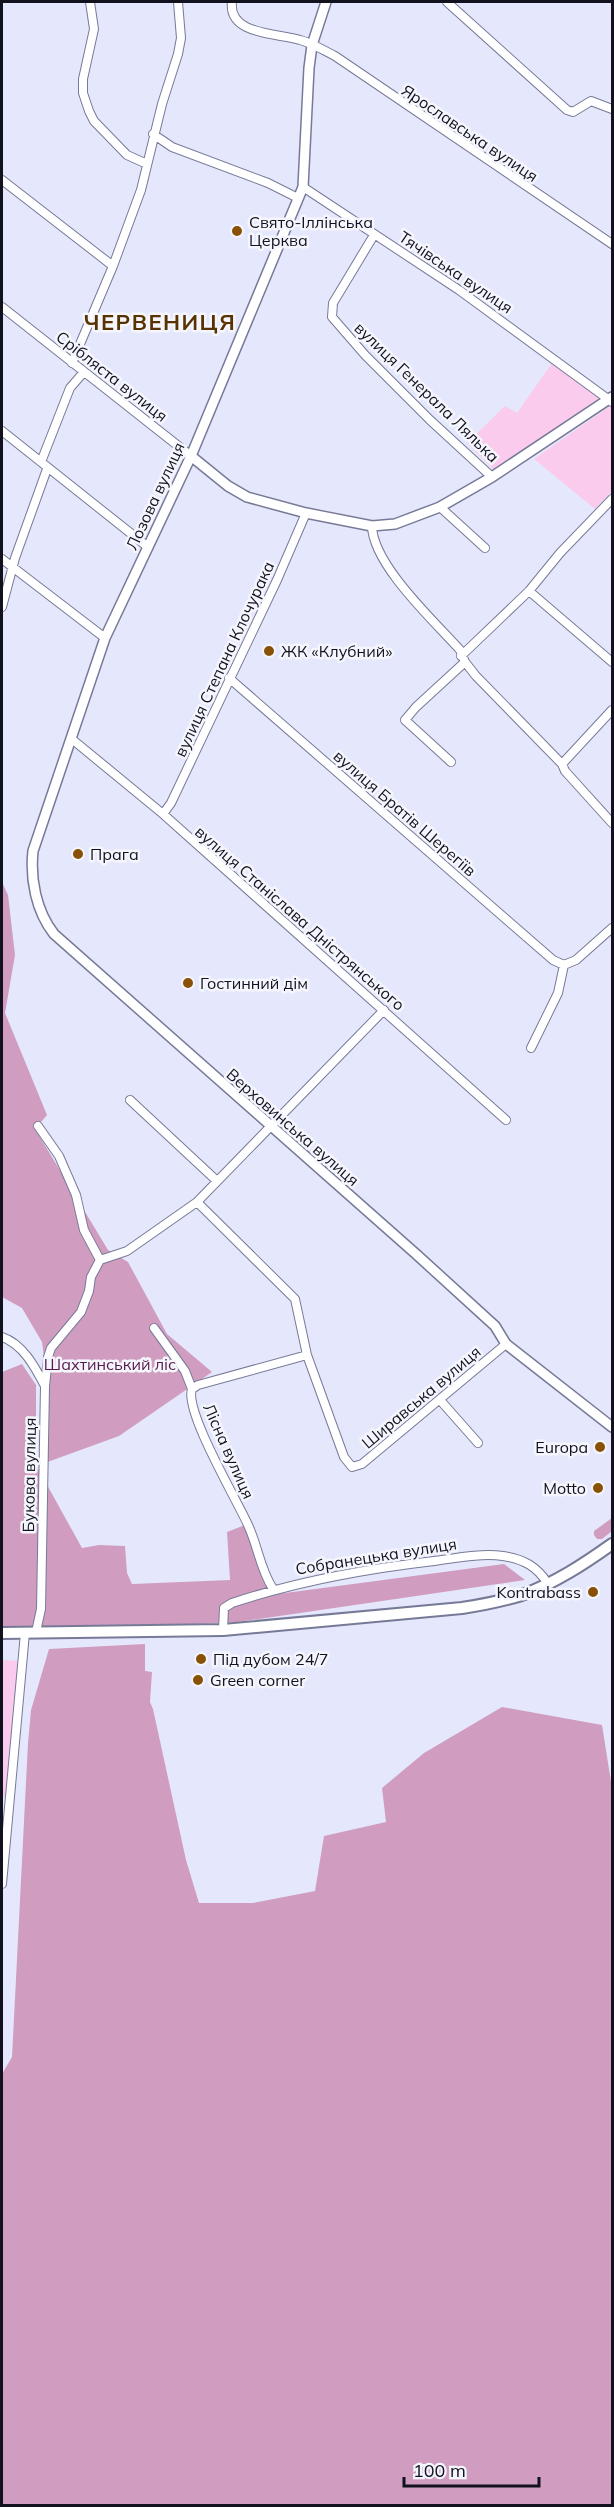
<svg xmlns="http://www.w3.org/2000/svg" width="614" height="2507" font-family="Mulish,sans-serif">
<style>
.green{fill:#facbec}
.forest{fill:#d09dc1}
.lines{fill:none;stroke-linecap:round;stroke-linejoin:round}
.minor-casing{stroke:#767a97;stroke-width:10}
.tertiary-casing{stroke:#767a97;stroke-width:12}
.secondary-casing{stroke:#767a97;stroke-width:14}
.minor{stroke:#fff;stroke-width:8}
.tertiary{stroke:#fff;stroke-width:9}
.secondary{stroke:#fff;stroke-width:10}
.poi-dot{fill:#895105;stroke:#f5f6fd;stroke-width:2}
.labels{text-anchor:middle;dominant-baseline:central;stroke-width:5;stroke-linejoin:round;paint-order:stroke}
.street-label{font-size:16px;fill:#11121d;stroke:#f5f6fd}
.poi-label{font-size:16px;fill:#11121d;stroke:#f5f6fd;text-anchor:start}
.park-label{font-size:16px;fill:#571a4a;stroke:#f5f6fd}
.district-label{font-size:22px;font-weight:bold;letter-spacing:1.5px;fill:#583200;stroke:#f5f6fd}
</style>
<rect width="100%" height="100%" fill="#e5e8fc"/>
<!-- green -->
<path class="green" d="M 552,363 L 600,398 L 494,470 L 467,443 L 505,406 L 517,413 Z
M 610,406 L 612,408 L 612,491 L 595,509 L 534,459 Z
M 2,1660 L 19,1661 L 7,1797 L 2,1797 Z"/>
<!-- forest -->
<path class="forest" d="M 2,882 L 8,895 L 15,955 L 5,1013 L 47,1115 L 35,1129 L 108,1250 L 128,1262 L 167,1334 L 212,1372 L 119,1436 L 42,1464 L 48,1388 L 42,1342 L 22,1308 L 2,1297 Z
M 22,1364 L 36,1385 L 36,1465 L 82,1548 L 99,1545 L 125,1546 L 127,1573 L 132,1584 L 230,1580 L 227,1532 L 245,1525 L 270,1595 L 504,1564 L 525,1580 L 238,1622 L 127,1627 L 2,1626 L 2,1372 Z
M 612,1518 L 612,1531 L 602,1539 L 597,1539 L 594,1535 L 594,1531 Z
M 145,1644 L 145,1671 L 152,1672 L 150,1702 L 153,1709 L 186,1860 L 199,1903 L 253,1903 L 315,1891 L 324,1836 L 386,1822 L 382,1788 L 424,1753 L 502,1707 L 602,1725 L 612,1788 L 612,2505 L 2,2505 L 2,2074 L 12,2057 L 28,1743 L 31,1710 L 49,1649 Z"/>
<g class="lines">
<!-- minor casing -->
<g class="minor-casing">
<path id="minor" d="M 90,2 L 94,29 L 83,79 L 83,93 L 89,111 L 94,121 L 127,155 L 147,164
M 232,2 C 228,35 277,33 300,40 C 312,43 323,50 335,56 L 612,244
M 447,2 L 567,110 L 573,112 L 591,101 L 612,109
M 153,134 L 172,147 L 268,183 L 298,198
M 2,180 L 113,266
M 303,187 L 459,290 L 612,402
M 374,235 L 333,303 L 332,317 L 365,355 L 430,420 L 492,477
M 2,307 L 191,456
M 72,363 L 113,266 L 141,190 L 162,104 L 178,54 L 181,38 L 178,2
M 2,431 L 148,547
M 41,462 L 70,388 L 83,373
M 440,507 L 485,548
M 372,526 C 373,565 434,621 460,650 L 465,662 L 476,676 L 562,764 L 565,771 L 612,823
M 2,559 L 105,638
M 529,591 L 612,662
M 2,607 L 15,558 L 47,469
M 461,656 L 529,591 L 560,553 L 612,499
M 229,678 L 553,960 L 564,965
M 73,740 L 163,814 L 506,1120
M 451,762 L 405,720 L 416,707 L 465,662
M 562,764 L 612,710
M 163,814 L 171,803 L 277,580 L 306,513
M 531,1048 L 558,993 L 564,965 L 576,960 L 612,928
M 130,1100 L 217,1181
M 38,1126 L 59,1156 L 76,1195 L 84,1230 L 100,1260
M 197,1202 L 295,1299 L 307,1355 L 344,1457 L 352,1467 L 362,1464 L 506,1344
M 154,1328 L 185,1371 L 192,1389 C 184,1411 237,1500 248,1525 C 258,1546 260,1569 273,1589
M 2,1337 C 23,1344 35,1367 45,1386 L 41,1609 L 36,1632
M 45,1386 L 48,1357 L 51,1348 L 81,1312 L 89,1291 L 91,1277 L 100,1260 L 127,1251 L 197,1202 L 384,1010
M 192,1389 L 198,1385 L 307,1355
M 440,1400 L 478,1443
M 223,1630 L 224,1608 L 232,1603 C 298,1581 365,1569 434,1561 C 456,1558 481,1553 503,1556 C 523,1559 537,1566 548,1584
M 2,1884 L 25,1633"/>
</g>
<!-- tertiary casing -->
<g class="tertiary-casing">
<path id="tertiary" d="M 326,2 L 312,45 L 309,68 L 303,187 L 191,456 L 105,638 L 33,851 C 30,879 36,911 54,934 L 416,1254 L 495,1326 L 506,1344 L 612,1427
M 191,456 L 228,486 L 247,497 L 306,513 L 372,526 L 395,524 L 440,507 L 492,477 L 612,397"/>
</g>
<!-- secondary casing -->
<g class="secondary-casing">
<path id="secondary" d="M 2,1633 L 223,1630 L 462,1608 C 482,1605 502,1601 522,1595 C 555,1583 584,1564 612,1544"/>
</g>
<!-- minor -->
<use href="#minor" class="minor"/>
<!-- tertiary -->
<use href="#tertiary" class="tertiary"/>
<!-- secondary -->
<use href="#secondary" class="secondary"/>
</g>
<!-- markers -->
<g class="poi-dot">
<circle cx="237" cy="231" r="6"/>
<circle cx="269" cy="651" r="6"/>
<circle cx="78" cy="854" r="6"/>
<circle cx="188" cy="983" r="6"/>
<circle cx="600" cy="1447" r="6"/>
<circle cx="598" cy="1488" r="6"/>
<circle cx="593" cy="1592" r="6"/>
<circle cx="201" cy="1659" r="6"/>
<circle cx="198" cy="1680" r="6"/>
</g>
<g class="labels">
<!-- street labels -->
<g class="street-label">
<text transform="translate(470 133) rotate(34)">Ярославська вулиця</text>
<text transform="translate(456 272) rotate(34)">Тячівська вулиця</text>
<text transform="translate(112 376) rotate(38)">Срібляста вулиця</text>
<text transform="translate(427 392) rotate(44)">вулиця Генерала Лялька</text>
<text transform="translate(155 496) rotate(-65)">Лозова вулиця</text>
<text transform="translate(224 659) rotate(-65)">вулиця Степана Клочурака</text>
<text transform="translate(405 813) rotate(41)">вулиця Братів Шерегіїв</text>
<text transform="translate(300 918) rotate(41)">вулиця Станіслава Дністрянського</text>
<text transform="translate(293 1127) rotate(41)">Верховинська вулиця</text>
<text transform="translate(421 1397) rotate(-40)">Ширавська вулиця</text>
<text transform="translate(229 1451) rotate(66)">Лісна вулиця</text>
<text transform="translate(29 1475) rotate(-89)">Букова вулиця</text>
<text transform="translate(376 1556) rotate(-9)">Собранецька вулиця</text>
</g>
<!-- poi labels -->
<g class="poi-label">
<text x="249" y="222">Свято-Іллінська<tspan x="249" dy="18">Церква</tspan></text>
<text x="281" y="651">ЖК «Клубний»</text>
<text x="90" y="854">Прага</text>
<text x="200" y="983">Гостинний дім</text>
<text x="588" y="1447" text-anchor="end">Europa</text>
<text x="586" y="1488" text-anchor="end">Motto</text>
<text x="581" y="1592" text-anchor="end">Kontrabass</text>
<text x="213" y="1659">Під дубом 24/7</text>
<text x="210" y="1680">Green corner</text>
</g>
<!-- park labels -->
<g class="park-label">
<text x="110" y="1364">Шахтинський ліс</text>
</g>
<!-- district labels -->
<g class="district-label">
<text x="160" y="322">ЧЕРВЕНИЦЯ</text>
</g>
</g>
<!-- border -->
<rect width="614" height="2507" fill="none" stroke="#11121d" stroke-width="6"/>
<!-- scale -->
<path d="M404 2477v9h135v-9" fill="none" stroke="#11121d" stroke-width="3"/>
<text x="413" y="2477" font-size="18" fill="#11121d" stroke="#f5f6fd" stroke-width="4.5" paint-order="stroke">100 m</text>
</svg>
